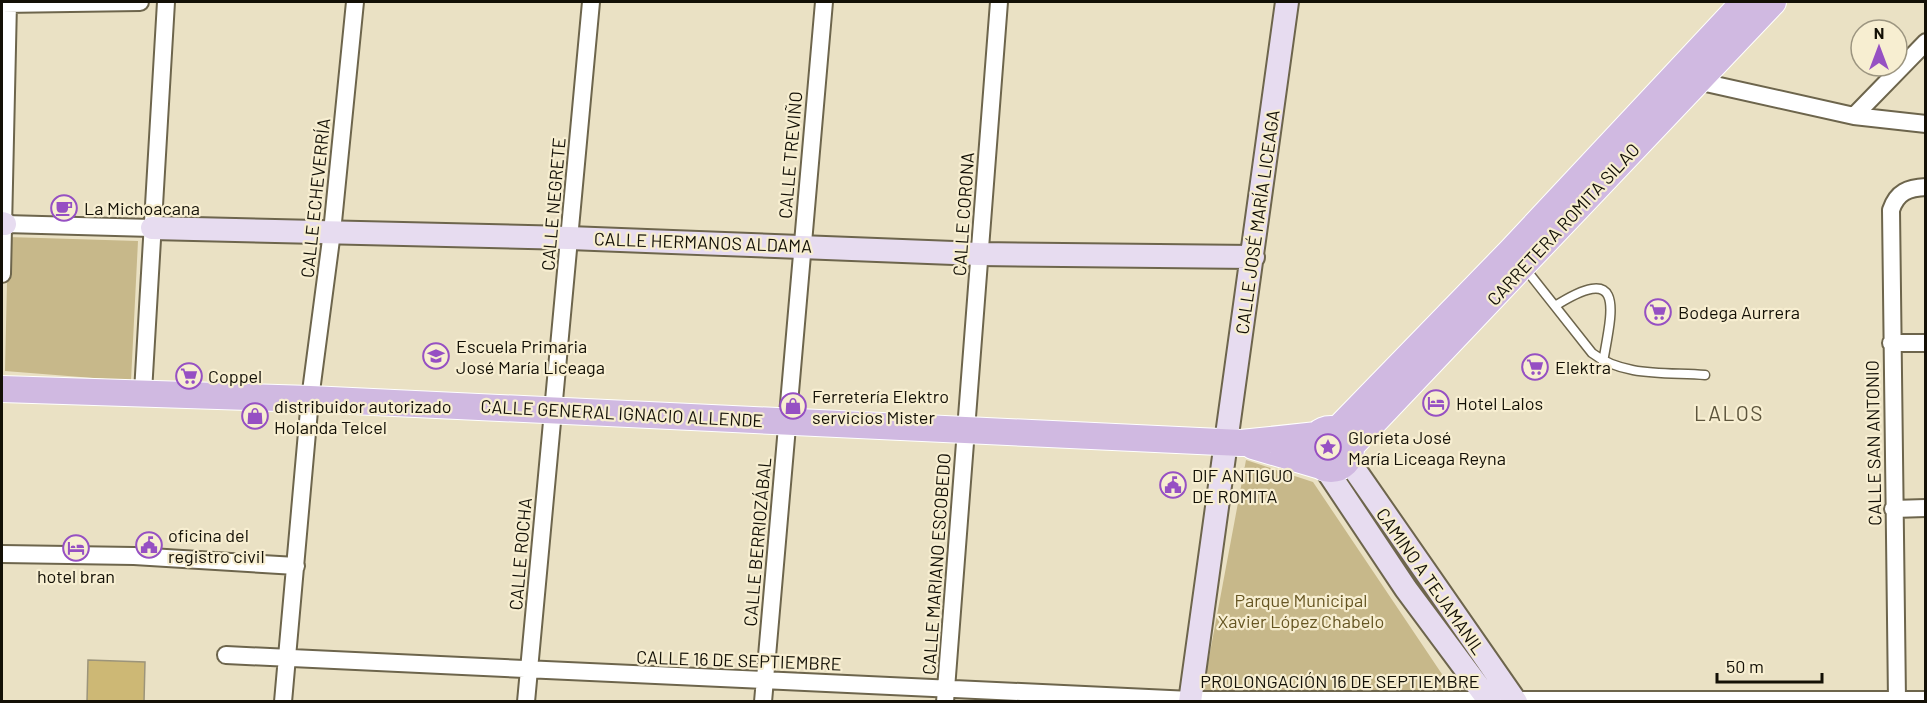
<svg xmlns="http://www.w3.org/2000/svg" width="1927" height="703" font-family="Barlow,sans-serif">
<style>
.green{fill:#c7b88a}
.building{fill:#cdb875;stroke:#9c947a;stroke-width:1.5}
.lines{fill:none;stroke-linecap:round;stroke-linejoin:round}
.lane-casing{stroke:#6d654c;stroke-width:11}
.street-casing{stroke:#6d654c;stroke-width:20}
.secondary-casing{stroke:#6d654c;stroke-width:26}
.primary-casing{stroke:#fff;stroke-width:28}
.lane{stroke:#fff;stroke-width:8}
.street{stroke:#fff;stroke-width:16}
.secondary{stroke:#e7dcf0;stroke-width:22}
.primary{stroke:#d0b9e1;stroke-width:26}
.labels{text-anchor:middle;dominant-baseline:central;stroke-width:4.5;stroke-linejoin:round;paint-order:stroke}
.street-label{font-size:18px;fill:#131006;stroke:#f7eed1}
.poi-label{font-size:18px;fill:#131006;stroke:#f7eed1;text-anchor:start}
.park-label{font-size:18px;fill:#665623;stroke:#f7eed1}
.quarter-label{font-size:21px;letter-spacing:1.5px;fill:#5d553d;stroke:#f7eed1}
</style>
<rect width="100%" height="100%" fill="#eae1c4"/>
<!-- green -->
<path class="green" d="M 8,237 L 138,241 L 131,381 L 5,371 Z
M 1246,460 L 1313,482 L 1456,695 L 1203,690 Z"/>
<!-- building -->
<path class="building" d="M 88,660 L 145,662 L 144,702 L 87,702 Z"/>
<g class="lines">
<!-- lane casing -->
<g class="lane-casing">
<path id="lane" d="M 1524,267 L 1592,353 C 1623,377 1667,372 1705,375
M 1555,306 C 1626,261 1612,311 1603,362"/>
</g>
<!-- street casing -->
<g class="street-casing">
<path id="street" d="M 2,4 L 140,2
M 1693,77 L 1697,81 L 1854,116 L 1926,124
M 1854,116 L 1926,42
M 5,224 L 152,228
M 2,274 L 8,2
M 1891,343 L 1926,343
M 143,392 L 166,2
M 1893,509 L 1926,508
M 2,554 L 134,556 L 296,566
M 226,655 L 1191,700 L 1926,700
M 1897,700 L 1891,210 C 1897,192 1908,188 1926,187
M 283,702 L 310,399 L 332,232 L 355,2
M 526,702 L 591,2
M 763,702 L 824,2
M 945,702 L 999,2"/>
</g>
<!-- secondary casing -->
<g class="secondary-casing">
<path id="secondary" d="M 2,223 L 5,224
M 152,228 L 569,238 L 979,254 L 1253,257
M 1348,460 L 1516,702
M 1326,469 L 1406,589 L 1490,702
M 1190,702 L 1287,2"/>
</g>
<!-- primary casing -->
<g class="primary-casing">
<path id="primary" d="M 2,389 L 310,399 L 1241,443 L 1317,435
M1311 449a20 20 0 1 1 40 0a20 20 0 1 1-40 0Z
M 1337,430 L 1511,251 L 1744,2
M 1253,446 L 1321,466
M 1351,446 L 1773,2"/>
</g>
<!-- lane -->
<use href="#lane" class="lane"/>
<!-- street -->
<use href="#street" class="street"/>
<!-- secondary -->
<use href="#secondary" class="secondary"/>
<!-- primary -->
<use href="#primary" class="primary"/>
</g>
<!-- icons -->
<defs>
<g id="cafe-ring" transform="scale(1.35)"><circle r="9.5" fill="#f7eed1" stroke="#9650c3" stroke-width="1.5"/><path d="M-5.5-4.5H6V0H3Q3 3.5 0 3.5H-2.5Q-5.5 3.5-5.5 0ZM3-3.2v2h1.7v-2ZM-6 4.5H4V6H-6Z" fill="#9650c3"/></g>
<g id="supermarket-ring" transform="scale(1.35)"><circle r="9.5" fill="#f7eed1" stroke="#9650c3" stroke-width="1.5"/><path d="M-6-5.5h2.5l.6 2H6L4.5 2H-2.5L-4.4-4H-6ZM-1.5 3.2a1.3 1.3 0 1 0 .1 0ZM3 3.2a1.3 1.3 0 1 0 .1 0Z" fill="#9650c3"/></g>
<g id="school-ring" transform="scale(1.35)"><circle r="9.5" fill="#f7eed1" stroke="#9650c3" stroke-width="1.5"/><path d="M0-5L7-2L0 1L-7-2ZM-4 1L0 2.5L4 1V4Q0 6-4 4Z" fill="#9650c3"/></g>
<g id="hotel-ring" transform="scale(1.35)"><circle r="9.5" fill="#f7eed1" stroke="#9650c3" stroke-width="1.5"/><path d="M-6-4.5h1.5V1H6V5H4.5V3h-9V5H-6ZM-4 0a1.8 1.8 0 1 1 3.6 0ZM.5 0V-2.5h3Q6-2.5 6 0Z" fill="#9650c3"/></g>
<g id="shop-ring" transform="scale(1.35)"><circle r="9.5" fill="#f7eed1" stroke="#9650c3" stroke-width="1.5"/><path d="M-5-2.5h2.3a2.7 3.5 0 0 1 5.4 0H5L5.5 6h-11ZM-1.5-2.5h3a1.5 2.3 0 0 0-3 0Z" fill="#9650c3"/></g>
<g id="sight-ring" transform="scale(1.35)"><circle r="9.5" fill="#f7eed1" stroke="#9650c3" stroke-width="1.5"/><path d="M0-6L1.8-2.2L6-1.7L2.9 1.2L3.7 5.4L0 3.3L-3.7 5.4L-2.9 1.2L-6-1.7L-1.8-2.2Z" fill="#9650c3"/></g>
<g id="civic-ring" transform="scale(1.35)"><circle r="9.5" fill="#f7eed1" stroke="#9650c3" stroke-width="1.5"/><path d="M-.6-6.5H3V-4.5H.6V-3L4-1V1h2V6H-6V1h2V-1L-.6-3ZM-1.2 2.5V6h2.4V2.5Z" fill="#9650c3"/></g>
</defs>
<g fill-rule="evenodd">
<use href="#cafe-ring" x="64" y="208"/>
<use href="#supermarket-ring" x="1658" y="312"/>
<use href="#school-ring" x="436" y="356"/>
<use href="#supermarket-ring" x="1535" y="367"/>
<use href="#supermarket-ring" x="189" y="376"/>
<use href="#hotel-ring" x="1436" y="403"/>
<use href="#shop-ring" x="793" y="406"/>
<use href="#shop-ring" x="255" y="416"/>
<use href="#sight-ring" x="1328" y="447"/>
<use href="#civic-ring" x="1173" y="485"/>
<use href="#civic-ring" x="149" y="545"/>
<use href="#hotel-ring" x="76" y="548"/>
</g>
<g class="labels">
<!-- street labels -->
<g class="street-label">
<text transform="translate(790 155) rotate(-85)">CALLE TREVIÑO</text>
<text transform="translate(315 198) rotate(-84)">CALLE ECHEVERRÍA</text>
<text transform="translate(553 204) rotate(-85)">CALLE NEGRETE</text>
<text transform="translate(963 214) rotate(-86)">CALLE CORONA</text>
<text transform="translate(1257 222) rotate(-82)">CALLE JOSÉ MARÍA LICEAGA</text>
<text transform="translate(1563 224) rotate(-47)">CARRETERA ROMITA SILAO</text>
<text transform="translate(703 242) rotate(2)">CALLE HERMANOS ALDAMA</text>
<text transform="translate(622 413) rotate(3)">CALLE GENERAL IGNACIO ALLENDE</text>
<text transform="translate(1873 443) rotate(-91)">CALLE SAN ANTONIO</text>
<text transform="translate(757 542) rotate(-85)">CALLE BERRIOZÁBAL</text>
<text transform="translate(520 554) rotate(-85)">CALLE ROCHA</text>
<text transform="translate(936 564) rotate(-86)">CALLE MARIANO ESCOBEDO</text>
<text transform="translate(1431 581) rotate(55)">CAMINO A TEJAMANIL</text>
<text transform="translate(739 660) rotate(2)">CALLE 16 DE SEPTIEMBRE</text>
<text x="1340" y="681">PROLONGACIÓN 16 DE SEPTIEMBRE</text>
</g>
<!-- poi labels -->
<g class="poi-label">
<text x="84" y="208">La Michoacana</text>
<text x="1678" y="312">Bodega Aurrera</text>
<text x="456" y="346">Escuela Primaria<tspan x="456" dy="21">José María Liceaga</tspan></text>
<text x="1555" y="367">Elektra</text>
<text x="208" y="376">Coppel</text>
<text x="812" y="396">Ferretería Elektro<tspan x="812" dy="21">servicios Mister</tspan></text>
<text x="1456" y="403">Hotel Lalos</text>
<text x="274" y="406">distribuidor autorizado<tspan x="274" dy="21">Holanda Telcel</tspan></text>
<text x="1348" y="437">Glorieta José<tspan x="1348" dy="21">María Liceaga Reyna</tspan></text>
<text x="1192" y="475">DIF ANTIGUO<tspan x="1192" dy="21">DE ROMITA</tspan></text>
<text x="168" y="535">oficina del<tspan x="168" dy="21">registro civil</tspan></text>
<text x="76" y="576" text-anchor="middle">hotel bran</text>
</g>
<!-- park labels -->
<g class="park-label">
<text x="1301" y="600">Parque Municipal<tspan x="1301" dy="21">Xavier López Chabelo</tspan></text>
</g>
<!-- quarter labels -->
<g class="quarter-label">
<text x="1729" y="412">LALOS</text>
</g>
</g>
<!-- border -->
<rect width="1927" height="703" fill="none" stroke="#131006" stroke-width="6"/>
<!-- north arrow -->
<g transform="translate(1879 48)"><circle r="28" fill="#f7eed1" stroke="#9c9580" stroke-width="1.5"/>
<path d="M0-4.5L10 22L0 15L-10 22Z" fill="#9650c3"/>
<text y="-9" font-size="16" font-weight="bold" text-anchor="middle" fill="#131006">N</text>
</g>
<!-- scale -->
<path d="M1717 673v9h105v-9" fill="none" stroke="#131006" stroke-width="3"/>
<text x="1726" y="673" font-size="18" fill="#131006" stroke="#f7eed1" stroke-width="4.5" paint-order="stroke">50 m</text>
</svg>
